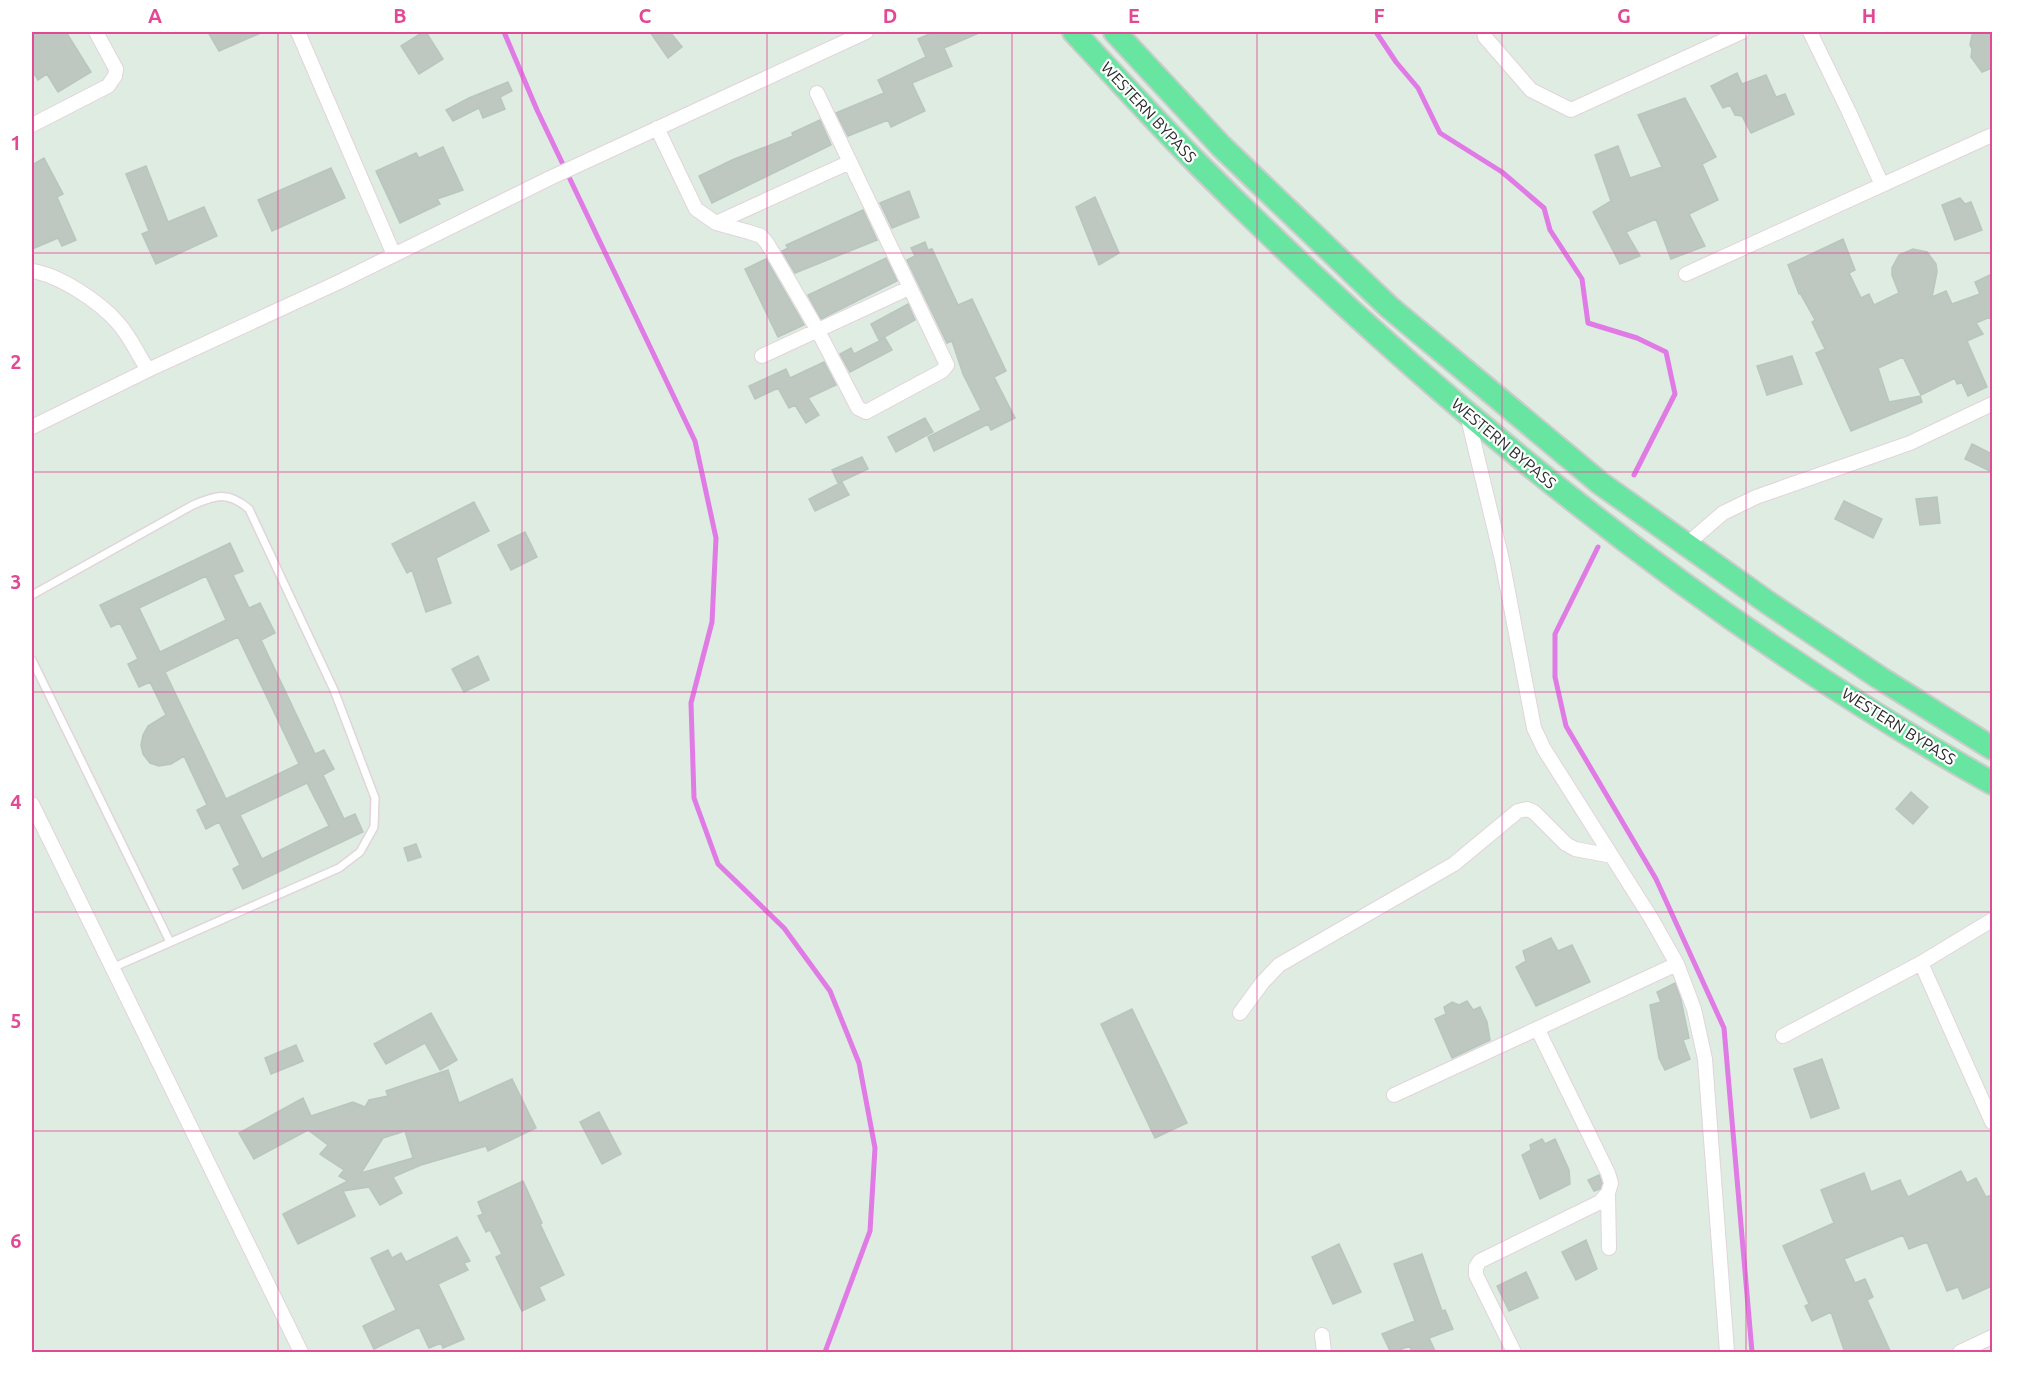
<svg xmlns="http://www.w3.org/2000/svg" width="2024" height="1384" font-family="Ubuntu,sans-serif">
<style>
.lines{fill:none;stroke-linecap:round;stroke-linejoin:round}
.stream{stroke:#e07ae5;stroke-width:5}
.building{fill:#bec7c0;stroke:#b8c7bd;stroke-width:1.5;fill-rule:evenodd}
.service-casing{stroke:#e2d4db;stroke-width:10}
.minor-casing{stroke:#e2d4db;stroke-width:16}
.primary-casing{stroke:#ccc;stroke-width:26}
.service{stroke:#fff;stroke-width:7}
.minor{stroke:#fff;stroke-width:14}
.primary{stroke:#69e5a2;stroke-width:22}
.grid{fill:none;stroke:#e14994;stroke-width:1.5;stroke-opacity:0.55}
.labels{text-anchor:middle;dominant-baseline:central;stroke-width:4.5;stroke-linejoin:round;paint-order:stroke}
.street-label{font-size:16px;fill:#2b2b2b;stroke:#fff}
.neatline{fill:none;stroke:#e14994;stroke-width:2}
.grid-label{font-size:20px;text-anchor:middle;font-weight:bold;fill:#e14994}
</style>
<rect width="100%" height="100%" fill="#deece2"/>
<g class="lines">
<!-- stream -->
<path class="stream" d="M 504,32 L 537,110 L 695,441 L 716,538 L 712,622 L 691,703 L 694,798 L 718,864 L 784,928 L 830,991 L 859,1063 L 875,1148 L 870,1231 L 825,1352
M 1376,32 L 1396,62 L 1418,88 L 1440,133 L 1502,172 L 1544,208 L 1550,230 L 1582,279 L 1588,323 L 1637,338 L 1666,352 L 1675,394 L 1634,475
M 1598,547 L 1555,634 L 1555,677 L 1566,726 L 1656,879 L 1724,1028 L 1752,1352"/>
</g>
<!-- building -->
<path class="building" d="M 32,32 L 66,32 L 91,72 L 58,92 L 47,74 L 38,80 L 32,70 Z
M 208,32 L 263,32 L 219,51 Z
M 423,32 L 426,32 L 443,59 L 419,74 L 401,46 Z
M 650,32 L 670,32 L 682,47 L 668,58 Z
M 934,32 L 981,32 L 944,48 L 952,66 L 912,83 L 925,111 L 891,127 L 888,120 L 848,136 L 836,113 L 884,93 L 878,80 L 926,57 L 918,39 Z
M 1976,32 L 1992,32 L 1992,68 L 1982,72 L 1971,57 L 1972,49 L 1970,45 L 1972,35 Z
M 1737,73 L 1742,84 L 1766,75 L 1776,97 L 1785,94 L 1794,114 L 1751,133 L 1742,116 L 1735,115 L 1730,105 L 1723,108 L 1711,86 Z
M 508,82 L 512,91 L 500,97 L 505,109 L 483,118 L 479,108 L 453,121 L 446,110 L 469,98 Z
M 1685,98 L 1716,157 L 1702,164 L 1718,200 L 1689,214 L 1705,246 L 1671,259 L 1656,219 L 1626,232 L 1640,256 L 1620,264 L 1593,212 L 1611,201 L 1595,155 L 1618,146 L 1630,178 L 1662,167 L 1638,115 Z
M 820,120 L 831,145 L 712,203 L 699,176 L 732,160 L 793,136 L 792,133 Z
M 443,147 L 463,190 L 437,199 L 440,204 L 400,223 L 376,171 L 416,153 L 419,158 Z
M 44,158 L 63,194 L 57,197 L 76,240 L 62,246 L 58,238 L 32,249 L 32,165 Z
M 146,166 L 168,222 L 204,207 L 217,236 L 156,264 L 142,234 L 149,231 L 126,174 Z
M 331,168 L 345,198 L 272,231 L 258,200 Z
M 909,191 L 919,217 L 892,228 L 880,203 Z
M 1095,197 L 1119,253 L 1099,265 L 1076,207 Z
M 1960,198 L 1965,204 L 1971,202 L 1982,230 L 1955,240 L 1942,205 Z
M 863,210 L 877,240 L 795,273 L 782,251 L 788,248 L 786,245 Z
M 1843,239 L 1855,270 L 1849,273 L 1861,298 L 1869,294 L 1874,305 L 1899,293 L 1892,275 L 1892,268 L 1899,255 L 1913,249 L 1927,252 L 1936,264 L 1937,272 L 1932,297 L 1946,291 L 1952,304 L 1980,294 L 1975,282 L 1992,274 L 1992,323 L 1990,317 L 1976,323 L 1983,334 L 1967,341 L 1987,387 L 1968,396 L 1962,383 L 1957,384 L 1955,378 L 1921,395 L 1903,357 L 1878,368 L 1889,402 L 1920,396 L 1922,402 L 1851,431 L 1816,353 L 1825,349 L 1812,322 L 1815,320 L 1800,293 L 1799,294 L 1788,265 Z
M 925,242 L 928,250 L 932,249 L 958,305 L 972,299 L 1006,371 L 994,377 L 1015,418 L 991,430 L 988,424 L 934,451 L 928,437 L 981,410 L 963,374 L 952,341 L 947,343 L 907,260 L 915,256 L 911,248 Z
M 886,258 L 897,281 L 821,319 L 808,295 Z
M 766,259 L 804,325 L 778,337 L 745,269 Z
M 908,304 L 915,320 L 879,340 L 871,324 Z
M 885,338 L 892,350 L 850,372 L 840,354 L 851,348 L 854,354 Z
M 1792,356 L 1802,384 L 1767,395 L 1757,366 Z
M 824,362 L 836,385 L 808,398 L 819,415 L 806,423 L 795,405 L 789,408 L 778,388 L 755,399 L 749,386 L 786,369 L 790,378 Z
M 925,418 L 933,432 L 896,452 L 888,437 Z
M 1972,444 L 1992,454 L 1992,472 L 1965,459 Z
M 862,457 L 868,469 L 838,483 L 832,470 Z
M 842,482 L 849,495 L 815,511 L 809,499 Z
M 1937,497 L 1940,523 L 1920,525 L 1916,499 Z
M 1844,501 L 1882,519 L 1873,538 L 1835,519 Z
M 474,502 L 489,531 L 436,558 L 451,603 L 426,612 L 412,570 L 407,573 L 392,544 Z
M 525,532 L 537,557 L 511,570 L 498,545 Z
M 230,543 L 243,571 L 233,575 L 249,608 L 260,603 L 275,633 L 261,640 L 315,754 L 324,750 L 334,769 L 323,775 L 344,819 L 355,814 L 363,832 L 243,889 L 233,869 L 240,865 L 219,822 L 206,829 L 197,810 L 207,805 L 184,756 L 171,764 L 159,766 L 150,763 L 143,754 L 141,745 L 143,735 L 148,726 L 166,715 L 150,682 L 139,687 L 128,664 L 138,659 L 120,623 L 111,627 L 100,605 ZM 206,576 L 226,620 L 160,652 L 139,608 ZM 238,637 L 299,764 L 226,799 L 165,672 ZM 307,783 L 329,826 L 262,859 L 240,815 Z
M 478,656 L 489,680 L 464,692 L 452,669 Z
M 1911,792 L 1928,807 L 1913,824 L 1896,809 Z
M 416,844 L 421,857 L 408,861 L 404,848 Z
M 1551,938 L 1558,951 L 1572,945 L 1590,982 L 1536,1006 L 1516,967 L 1526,961 L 1523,951 Z
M 1675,983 L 1681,1000 L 1689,1038 L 1683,1040 L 1690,1059 L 1665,1070 L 1659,1058 L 1650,1005 L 1661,1002 L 1657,992 Z
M 1467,1001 L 1473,1010 L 1480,1007 L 1487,1022 L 1490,1040 L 1452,1058 L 1435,1019 L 1446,1014 L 1444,1007 L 1452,1002 L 1459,1005 Z
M 1132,1009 L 1187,1123 L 1155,1138 L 1101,1024 Z
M 431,1013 L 457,1060 L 440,1070 L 425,1043 L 386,1064 L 374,1044 Z
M 296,1045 L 303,1061 L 271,1074 L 265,1058 Z
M 1822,1059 L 1839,1108 L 1811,1118 L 1794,1069 Z
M 448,1070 L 459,1103 L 512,1079 L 536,1128 L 488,1151 L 486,1146 L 421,1165 L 393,1177 L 402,1193 L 380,1205 L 369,1187 L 343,1191 L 355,1216 L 298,1244 L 283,1214 L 348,1181 L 339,1176 L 344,1170 L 320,1154 L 328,1145 L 308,1130 L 254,1159 L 239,1133 L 303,1098 L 311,1116 L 353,1102 L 365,1107 L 369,1100 L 388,1096 L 386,1091 ZM 405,1131 L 413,1158 L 361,1173 L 383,1138 Z
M 599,1112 L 621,1154 L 602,1164 L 580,1122 Z
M 1542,1139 L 1545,1144 L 1555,1139 L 1569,1170 L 1570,1184 L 1540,1199 L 1522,1155 L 1531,1150 L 1530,1145 Z
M 1961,1171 L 1967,1183 L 1976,1178 L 1986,1197 L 1992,1195 L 1992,1286 L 1963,1299 L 1958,1287 L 1947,1291 L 1927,1242 L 1909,1249 L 1903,1235 L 1844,1259 L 1855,1283 L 1865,1279 L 1873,1297 L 1867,1300 L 1891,1353 L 1845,1353 L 1831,1312 L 1812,1321 L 1805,1306 L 1809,1304 L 1783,1246 L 1834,1223 L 1821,1190 L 1864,1173 L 1871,1192 L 1900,1180 L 1908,1197 Z
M 1599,1175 L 1602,1183 L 1600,1189 L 1594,1191 L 1588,1180 Z
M 523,1181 L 542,1223 L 540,1224 L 564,1275 L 539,1287 L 545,1300 L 522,1311 L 496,1257 L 502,1254 L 490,1230 L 486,1232 L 478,1216 L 483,1214 L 478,1202 Z
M 457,1237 L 470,1261 L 464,1263 L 468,1270 L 438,1284 L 464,1339 L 443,1348 L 441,1343 L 429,1348 L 419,1327 L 374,1349 L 363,1326 L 396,1310 L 371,1258 L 388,1250 L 392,1258 L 401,1253 L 406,1262 Z
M 1586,1240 L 1597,1269 L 1576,1280 L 1562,1252 Z
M 1339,1244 L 1361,1292 L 1333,1304 L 1312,1257 Z
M 1422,1254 L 1442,1311 L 1445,1310 L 1453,1329 L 1429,1338 L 1436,1353 L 1412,1353 L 1410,1346 L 1391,1353 L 1382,1334 L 1415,1321 L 1394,1264 Z
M 1526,1272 L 1538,1298 L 1509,1311 L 1497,1286 Z"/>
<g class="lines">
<!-- service casing -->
<g class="service-casing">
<path id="service" d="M 32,595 L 193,505 C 216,495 228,491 249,509 L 334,690 L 375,798 L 374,827 L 360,852 L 339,868 L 112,968
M 32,660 L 170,942"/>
</g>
<!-- minor casing -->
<g class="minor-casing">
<path id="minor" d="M 298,32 L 394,255
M 1484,32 L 1485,37 L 1531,90 L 1571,110 L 1742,32
M 1810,32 L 1849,112 L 1882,185
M 32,125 L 108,86 L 115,76 L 116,69 L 96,32
M 657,128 L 696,209 L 716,223 L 749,232 L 761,236 L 767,243 L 817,329 L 858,408 L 866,412 L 942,371 L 947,365 L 817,93
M 716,223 L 850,162
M 32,271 C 59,275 99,301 118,323 C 130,336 138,355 148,370
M 1686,274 L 1992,135
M 762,356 L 909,288
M 1467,414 L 1502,560 L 1534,728 L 1544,749 L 1651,918 L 1677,964 L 1694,1009 L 1705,1059 L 1727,1352
M 32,427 L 148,370 L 339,282 L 550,178 L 866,32
M 1687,544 L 1723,513 L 1756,497 L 1910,443 L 1992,404
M 32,804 L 301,1352
M 1921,963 L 1992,1122
M 1240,1013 L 1262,983 L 1279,965 L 1454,864 L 1518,811 L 1527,809 L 1534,812 L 1566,844 L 1575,849 L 1612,856
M 1538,1030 L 1608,1173 L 1611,1183 L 1608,1193 L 1609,1248
M 1783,1036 L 1921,963 L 1992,920
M 1394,1095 L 1677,964
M 1322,1335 L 1324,1352
M 1514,1352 L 1476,1275 L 1476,1267 L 1480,1261 L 1600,1202 L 1608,1193
M 1960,1352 L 1992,1337"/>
</g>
<!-- primary casing -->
<g class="primary-casing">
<path id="primary" d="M 1074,32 C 1116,77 1157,123 1201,167 C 1437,403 1700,619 1992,783
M 1115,32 L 1221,146 L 1389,307 L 1600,483 L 1767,602 L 1880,678 L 1992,748"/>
</g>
<!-- service -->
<use href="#service" class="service"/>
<!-- minor -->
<use href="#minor" class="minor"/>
<!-- primary -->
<use href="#primary" class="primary"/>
</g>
<!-- grid -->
<path class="grid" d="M 278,32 L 278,1352M 522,32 L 522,1352M 767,32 L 767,1352M 1012,32 L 1012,1352M 1257,32 L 1257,1352M 1502,32 L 1502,1352M 1746,32 L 1746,1352M 32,253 L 1992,253M 32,472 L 1992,472M 32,692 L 1992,692M 32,912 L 1992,912M 32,1131 L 1992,1131"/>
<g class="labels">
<!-- street labels -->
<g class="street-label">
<text transform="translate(1149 112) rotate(47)">WESTERN BYPASS</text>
<text transform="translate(1504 443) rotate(40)">WESTERN BYPASS</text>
<text transform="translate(1899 726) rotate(32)">WESTERN BYPASS</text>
</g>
</g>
<!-- border -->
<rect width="2024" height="1384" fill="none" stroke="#ffffff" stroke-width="66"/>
<rect x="33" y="33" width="1958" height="1318" class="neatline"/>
<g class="grid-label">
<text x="155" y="23">A</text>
<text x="400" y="23">B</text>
<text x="645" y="23">C</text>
<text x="890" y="23">D</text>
<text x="1134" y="23">E</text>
<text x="1379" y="23">F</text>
<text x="1624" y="23">G</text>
<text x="1869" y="23">H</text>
<text x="16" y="150">1</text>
<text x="16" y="369">2</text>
<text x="16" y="589">3</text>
<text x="16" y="809">4</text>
<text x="16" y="1028">5</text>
<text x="16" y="1248">6</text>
</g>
</svg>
